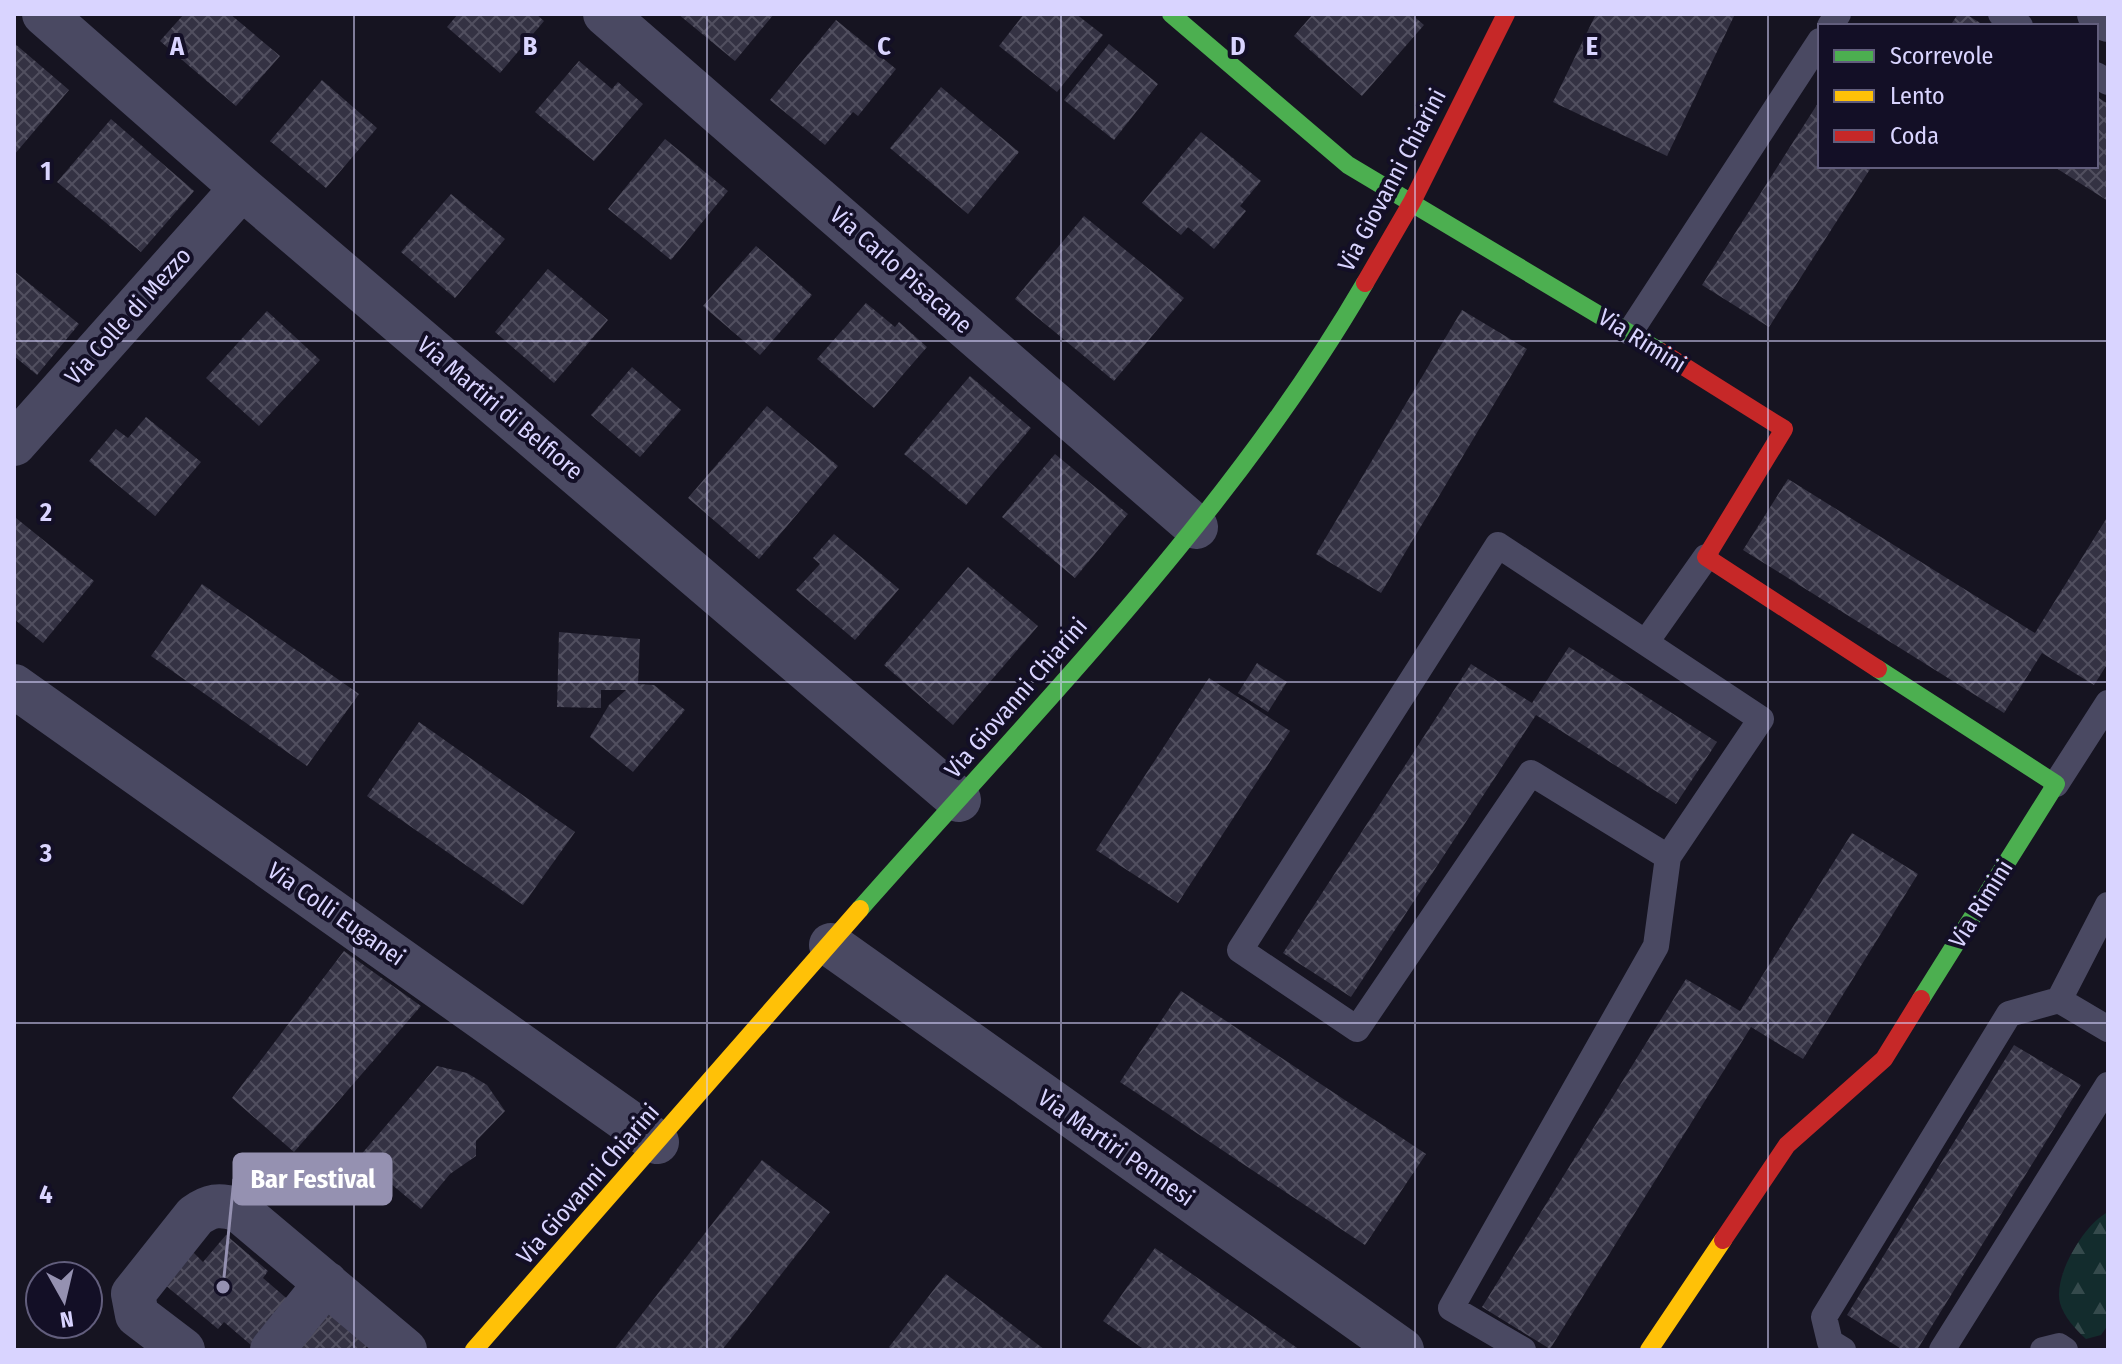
<svg xmlns="http://www.w3.org/2000/svg" width="2122" height="1364" font-family="'Fira Sans Condensed',sans-serif">
<style>
.forest{fill:url(#forest-firs)}
.building{fill:url(#building-cross-hatch)}
.lines{fill:none;stroke-linecap:round;stroke-linejoin:round}
.lane{stroke:#4a4962;stroke-width:26}
.street{stroke:#4a4962;stroke-width:44}
.fast{stroke:#4caf50;stroke-width:18}
.slow{stroke:#ffc107;stroke-width:18}
.jam{stroke:#c62828;stroke-width:18}
.grid{fill:none;stroke:#d9d4ff;stroke-width:2;stroke-opacity:0.55}
.labels{text-anchor:middle;dominant-baseline:central;stroke-width:8;stroke-linejoin:round;paint-order:stroke}
.street-label{font-size:24px;fill:#d9d4ff;stroke:#130f26}
.grid-label{font-size:26px;text-anchor:middle;font-weight:bold;fill:#d9d4ff;stroke:#130f26;stroke-width:8;stroke-linejoin:round;paint-order:stroke}
.leader{fill:none;stroke:#9591b1;stroke-width:3}
.callout-dot{fill:#9591b1;stroke:#130f26;stroke-width:3}
.callout{fill:#9591b1;stroke:#9591b1;stroke-width:3}
.callout-label{font-size:26px;text-anchor:middle;font-weight:bold;fill:#fff}
</style>
<defs>
<pattern id="forest-firs" width="22" height="20" patternUnits="userSpaceOnUse" patternTransform="scale(2)"><rect width="22" height="20" fill="#132c2d"/><path d="M5 1l3.5 6h-7zM16 11l3.5 6h-7z" fill="#354a4c"/></pattern>
<pattern id="building-cross-hatch" width="8" height="8" patternUnits="userSpaceOnUse" patternTransform="scale(2)"><rect width="8" height="8" fill="#343243"/><path d="M0 0l8 8M0 8l8-8" fill="none" stroke="#514f5f"/></pattern>
</defs>
<rect width="100%" height="100%" fill="#161421"/>
<!-- forest -->
<path class="forest" d="M 2108,1212 L 2108,1325 L 2101,1335 L 2086,1339 C 2076,1330 2064,1317 2060,1303 C 2053,1276 2084,1224 2108,1212 Z"/>
<!-- building -->
<path class="building" d="M 184,14 L 230,14 L 280,56 L 236,106 L 160,41 Z
M 458,14 L 536,14 L 544,21 L 500,73 L 447,27 Z
M 678,14 L 774,14 L 735,61 Z
M 1024,14 L 1076,14 L 1103,35 L 1057,92 L 999,46 Z
M 1313,14 L 1411,14 L 1424,25 L 1362,96 L 1294,36 Z
M 1596,14 L 1735,14 L 1667,156 L 1553,102 Z
M 1958,14 L 1966,14 L 1985,26 L 1950,26 Z
M 836,20 L 896,69 L 858,116 L 853,112 L 825,145 L 770,100 Z
M 14,43 L 69,90 L 14,155 Z
M 1109,44 L 1158,84 L 1114,140 L 1064,100 Z
M 579,61 L 612,89 L 618,82 L 643,104 L 594,161 L 535,112 Z
M 322,80 L 377,128 L 326,188 L 270,141 Z
M 941,87 L 1019,152 L 968,214 L 890,148 Z
M 2096,96 L 2108,104 L 2108,201 L 2053,166 L 2096,166 Z
M 1820,100 L 1820,166 L 1872,166 L 1769,327 L 1702,285 Z
M 111,119 L 194,191 L 141,252 L 57,182 Z
M 1201,132 L 1261,181 L 1240,206 L 1246,211 L 1214,249 L 1188,227 L 1181,235 L 1142,203 Z
M 665,139 L 728,191 L 671,260 L 608,209 Z
M 451,194 L 505,239 L 455,298 L 401,252 Z
M 1084,216 L 1184,298 L 1114,381 L 1015,299 Z
M 756,246 L 812,295 L 760,355 L 703,306 Z
M 548,269 L 608,320 L 554,383 L 495,332 Z
M 14,271 L 79,324 L 37,375 L 14,356 Z
M 866,303 L 895,327 L 899,322 L 927,347 L 874,408 L 817,359 Z
M 1462,310 L 1527,349 L 1381,593 L 1316,554 Z
M 267,311 L 320,360 L 259,426 L 206,378 Z
M 632,367 L 681,410 L 640,457 L 591,415 Z
M 970,376 L 1031,428 L 966,505 L 904,454 Z
M 767,406 L 838,466 L 759,559 L 688,498 Z
M 146,417 L 201,462 L 155,516 L 89,461 L 116,429 L 128,438 Z
M 1055,454 L 1128,514 L 1075,578 L 1002,517 Z
M 1788,479 L 2035,633 L 2108,516 L 2108,663 L 2094,685 L 2042,653 L 2004,713 L 1743,550 Z
M 16,518 L 94,581 L 43,643 L 14,619 Z
M 834,534 L 899,589 L 855,640 L 796,590 L 820,564 L 813,558 Z
M 968,567 L 1038,626 L 953,725 L 884,665 Z
M 202,584 L 359,694 L 307,766 L 151,656 Z
M 559,632 L 640,639 L 638,684 L 654,685 L 685,710 L 633,772 L 590,737 L 609,705 L 626,690 L 601,690 L 601,708 L 557,707 Z
M 1569,647 L 1717,742 L 1676,804 L 1536,715 L 1351,997 L 1283,953 L 1471,664 L 1532,703 Z
M 1257,663 L 1287,682 L 1268,712 L 1238,693 Z
M 1209,678 L 1290,731 L 1178,903 L 1096,850 Z
M 419,722 L 575,832 L 523,905 L 367,796 Z
M 1852,833 L 1918,874 L 1803,1059 L 1751,1027 L 1550,1349 L 1482,1307 L 1686,979 L 1740,1011 Z
M 344,951 L 421,1006 L 294,1152 L 232,1098 Z
M 1181,991 L 1426,1154 L 1365,1245 L 1120,1082 Z
M 2014,1045 L 2081,1085 L 1917,1350 L 1903,1350 L 1847,1315 Z
M 437,1066 L 467,1073 L 487,1085 L 505,1111 L 476,1141 L 476,1156 L 450,1174 L 421,1209 L 359,1157 Z
M 762,1160 L 830,1212 L 722,1350 L 614,1350 Z
M 226,1235 L 268,1271 L 263,1278 L 313,1321 L 328,1304 L 371,1341 L 364,1350 L 257,1350 L 224,1322 L 218,1329 L 164,1284 L 193,1252 L 203,1262 Z
M 1155,1248 L 1300,1350 L 1145,1350 L 1103,1321 Z
M 946,1274 L 1045,1350 L 892,1350 L 889,1347 Z"/>
<g class="lines">
<!-- lane -->
<path class="lane" d="M 2001,14 L 2020,26
M 1830,26 L 1838,14
M 2096,75 L 2108,82
M 1630,332 L 1820,41
M 1498,545 L 1761,719 L 1668,857 L 1531,773 L 1357,1029 L 1240,950 Z
M 1646,642 L 1706,557
M 2056,784 L 2108,703
M 2059,1000 L 2108,1029
M 1523,1350 L 1451,1308 L 1656,946 L 1668,857
M 1843,1350 L 1830,1342 L 1824,1317 L 2009,1014 L 2059,1000 L 2108,905
M 1942,1350 L 2108,1085
M 2043,1350 L 2059,1346 L 2065,1350"/>
<!-- street -->
<path class="street" d="M 44,14 L 242,188 L 959,800
M 605,14 L 1196,527
M 2099,14 L 2108,20
M 14,444 L 242,188
M 14,686 L 657,1142
M 831,945 L 1402,1350
M 183,1350 L 137,1315 L 133,1294 L 195,1216 C 210,1205 219,1204 237,1209 L 405,1350
M 272,1350 L 326,1283"/>
<!-- fast -->
<path class="fast" d="M 1171,14 L 1348,165 L 1661,352
M 1878,669 L 2056,784 L 1921,999
M 860,909 C 1035,711 1232,512 1365,283"/>
<!-- slow -->
<path class="slow" d="M 474,1350 L 860,909
M 1649,1350 L 1723,1240"/>
<!-- jam -->
<path class="jam" d="M 1365,283 L 1412,202 L 1506,14
M 1661,352 L 1784,429 L 1706,557 L 1878,669
M 1723,1240 L 1787,1145 L 1884,1059 L 1921,999"/>
</g>
<!-- grid -->
<path class="grid" d="M 354,14 L 354,1350M 707,14 L 707,1350M 1061,14 L 1061,1350M 1415,14 L 1415,1350M 1768,14 L 1768,1350M 14,341 L 2108,341M 14,682 L 2108,682M 14,1023 L 2108,1023"/>
<g class="labels">
<!-- street labels -->
<g class="street-label">
<text transform="translate(1392 180) rotate(-62)">Via Giovanni Chiarini</text>
<text transform="translate(901 270) rotate(41)">Via Carlo Pisacane</text>
<text transform="translate(128 316) rotate(-48)">Via Colle di Mezzo</text>
<text transform="translate(1642 341) rotate(32)">Via Rimini</text>
<text transform="translate(500 408) rotate(40)">Via Martiri di Belfiore</text>
<text transform="translate(1016 698) rotate(-49)">Via Giovanni Chiarini</text>
<text transform="translate(1981 904) rotate(-58)">Via Rimini</text>
<text transform="translate(336 914) rotate(35)">Via Colli Euganei</text>
<text transform="translate(1116 1148) rotate(35)">Via Martiri Pennesi</text>
<text transform="translate(588 1184) rotate(-49)">Via Giovanni Chiarini</text>
</g>
</g>
<g class="grid-label">
<text x="177" y="55">A</text>
<text x="530" y="55">B</text>
<text x="884" y="55">C</text>
<text x="1238" y="55">D</text>
<text x="1592" y="55">E</text>
<text x="46" y="180">1</text>
<text x="46" y="521">2</text>
<text x="46" y="862">3</text>
<text x="46" y="1203">4</text>
</g>
<!-- callouts -->
<path class="leader" d="M223 1287L234 1179"/>
<circle class="callout-dot" cx="223" cy="1287" r="8"/>
<rect class="callout" x="234" y="1154" width="157" height="50" rx="8"/>
<g class="callout-label">
<text x="313" y="1188">Bar Festival</text>
</g>
<!-- border -->
<rect width="2122" height="1364" fill="none" stroke="#d9d4ff" stroke-width="32"/>
<!-- legend -->
<rect x="1818" y="24" width="280" height="144" fill="#130f26" stroke="#625e7d" stroke-width="2"/>
<rect x="1834" y="50" width="40" height="12" fill="#4caf50" stroke="#625e7d" stroke-width="2"/>
<text x="1890" y="64" font-size="24" fill="#d9d4ff">Scorrevole</text>
<rect x="1834" y="90" width="40" height="12" fill="#ffc107" stroke="#625e7d" stroke-width="2"/>
<text x="1890" y="104" font-size="24" fill="#d9d4ff">Lento</text>
<rect x="1834" y="130" width="40" height="12" fill="#c62828" stroke="#625e7d" stroke-width="2"/>
<text x="1890" y="144" font-size="24" fill="#d9d4ff">Coda</text>
<!-- north arrow -->
<g transform="translate(64 1300) rotate(172)"><circle r="38" fill="#130f26" stroke="#625e7d" stroke-width="2"/>
<path d="M0-6L14 30L0 20L-14 30Z" fill="#9591b1"/>
<text y="-12" font-size="22" font-weight="bold" text-anchor="middle" fill="#d9d4ff">N</text>
</g>
</svg>
